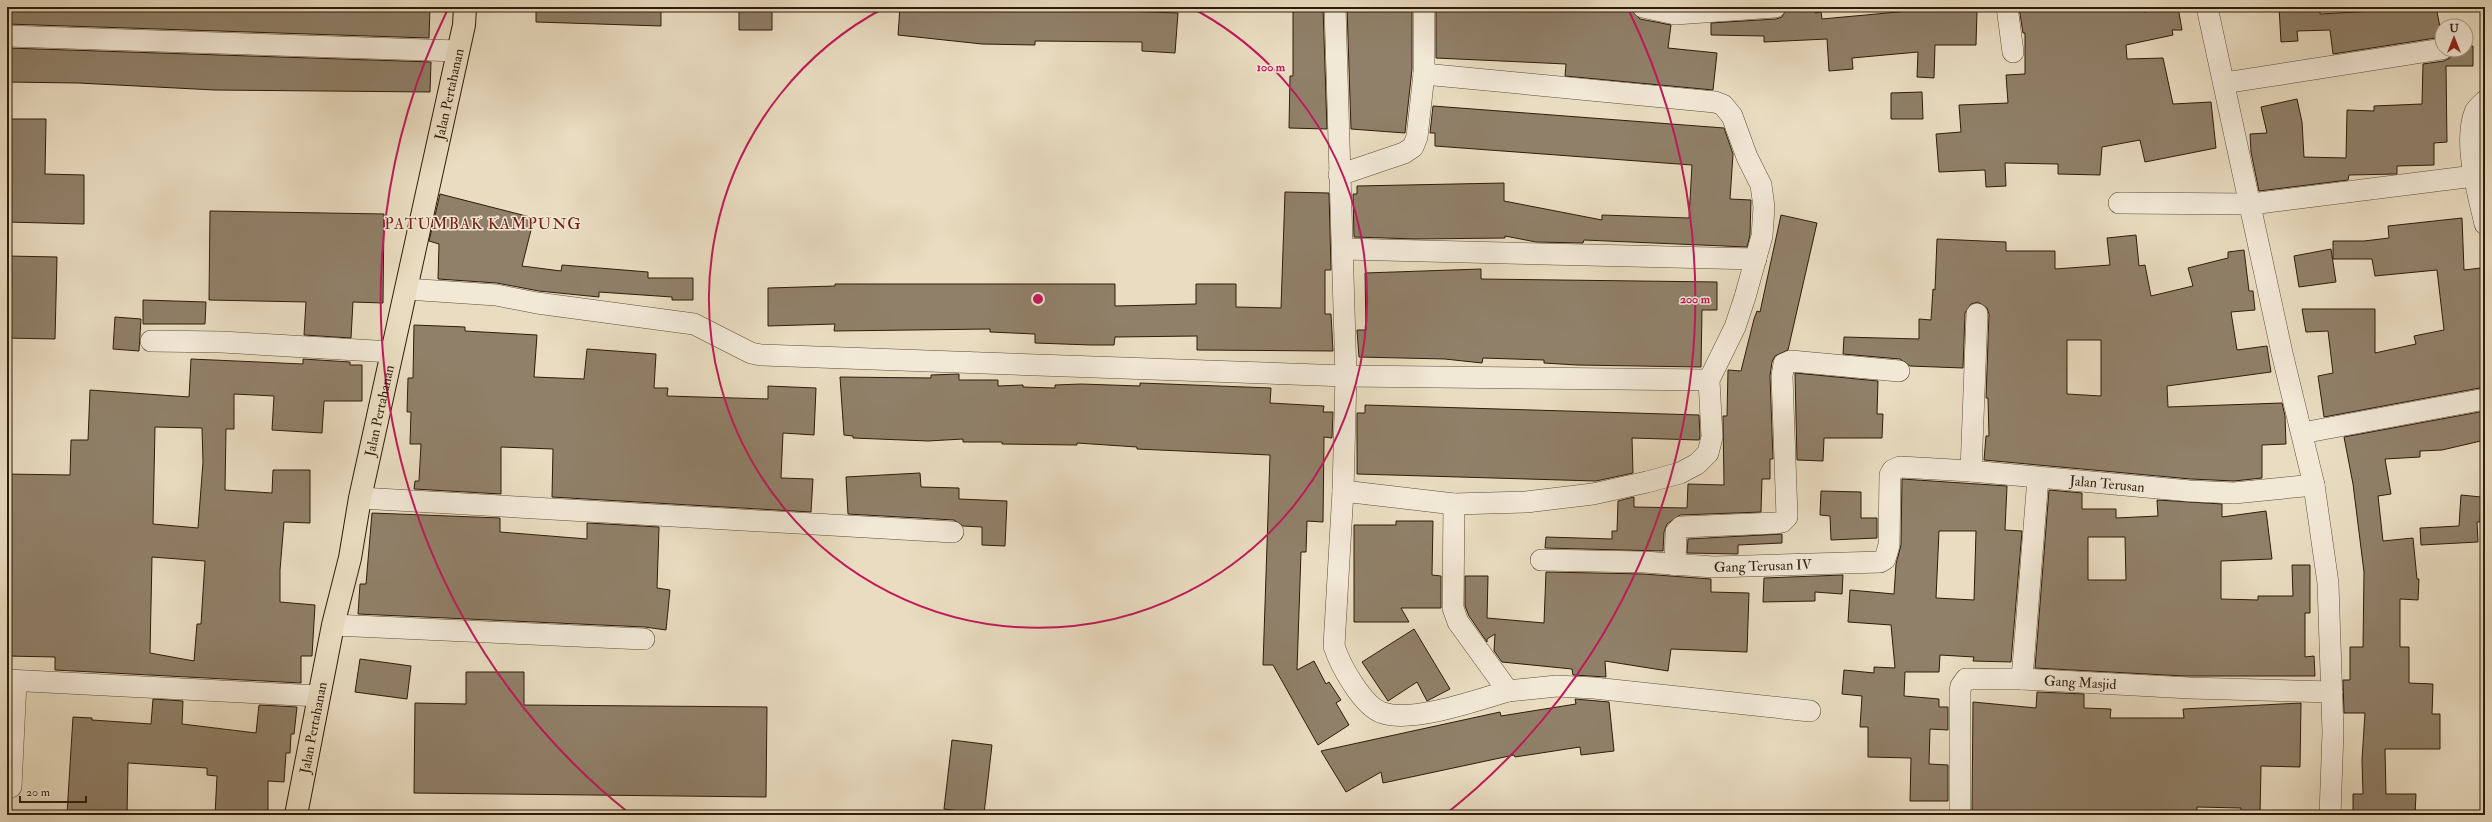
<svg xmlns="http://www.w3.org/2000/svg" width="2492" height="822" font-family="'IM FELL Double Pica',serif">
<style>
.building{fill:#908069;stroke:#2f1c0a;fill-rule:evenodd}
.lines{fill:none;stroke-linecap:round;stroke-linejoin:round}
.street-casing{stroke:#5e4c38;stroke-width:22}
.primary-casing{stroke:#2f1c0a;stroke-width:24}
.street{stroke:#f1e8d6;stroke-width:21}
.primary{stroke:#e9dcc0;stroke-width:22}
.ring{fill:none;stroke:#c2185b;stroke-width:2}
.labels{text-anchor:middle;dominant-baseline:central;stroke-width:3;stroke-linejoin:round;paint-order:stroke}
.street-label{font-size:14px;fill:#2f1c0a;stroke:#f1e8d6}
.quarter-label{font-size:16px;letter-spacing:1px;fill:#7a1f14;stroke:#f1e8d6}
.centre{fill:#c2185b;stroke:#f1e8d6;stroke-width:2}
.ring-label{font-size:12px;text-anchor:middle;font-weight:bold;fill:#c2185b;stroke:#f1e8d6;stroke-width:3;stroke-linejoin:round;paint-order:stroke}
</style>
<rect width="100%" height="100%" fill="#e9dcc0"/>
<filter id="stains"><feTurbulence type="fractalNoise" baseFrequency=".005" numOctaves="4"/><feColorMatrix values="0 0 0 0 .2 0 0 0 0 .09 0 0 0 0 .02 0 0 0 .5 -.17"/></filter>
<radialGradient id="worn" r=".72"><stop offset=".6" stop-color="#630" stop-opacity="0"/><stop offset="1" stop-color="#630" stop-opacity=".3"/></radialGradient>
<!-- building -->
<path class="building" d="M 7,7 L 430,7 L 429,38 L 7,24 Z
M 536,7 L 661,7 L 661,26 L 536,22 Z
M 739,7 L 772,7 L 772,30 L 739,30 Z
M 900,7 L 1125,7 L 1125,11 L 1178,13 L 1175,53 L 1142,51 L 1142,42 L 1035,41 L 1035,45 L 982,44 L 898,35 Z
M 1293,7 L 1323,7 L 1327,129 L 1289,128 L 1290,76 L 1293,76 Z
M 1347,7 L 1412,7 L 1412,69 L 1405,133 L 1351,129 Z
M 1436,7 L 1604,7 L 1632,11 L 1640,19 L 1671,25 L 1668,48 L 1717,53 L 1713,90 L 1565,76 L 1566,64 L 1436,58 Z
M 1787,7 L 1814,7 L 1815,13 L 1821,12 L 1822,19 L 1909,11 L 1908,7 L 1957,7 L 1957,10 L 1977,10 L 1976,45 L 1935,45 L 1934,78 L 1917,77 L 1918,52 L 1852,58 L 1853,69 L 1829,71 L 1827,39 L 1764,42 L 1764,36 L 1711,35 L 1711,23 L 1776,19 L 1782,17 Z
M 2019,7 L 2084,9 L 2084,7 L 2143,7 L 2144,12 L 2178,7 L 2182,30 L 2172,30 L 2173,35 L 2126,45 L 2127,59 L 2163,58 L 2173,104 L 2211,102 L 2216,148 L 2145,162 L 2140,140 L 2102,147 L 2100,175 L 2058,174 L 2058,164 L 2005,163 L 2006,186 L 1986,187 L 1985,170 L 1939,172 L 1936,134 L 1961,132 L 1959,105 L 2008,103 L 2006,75 L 2025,74 L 2025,33 L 2023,33 Z
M 2279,7 L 2320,7 L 2320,14 L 2375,11 L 2374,7 L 2436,7 L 2442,37 L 2333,54 L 2330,30 L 2297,31 L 2298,41 L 2281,42 Z
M 2466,46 L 2473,46 L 2473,66 L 2446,66 L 2447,142 L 2434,143 L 2434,165 L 2397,166 L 2397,174 L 2349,175 L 2348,180 L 2259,191 L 2251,152 L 2250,134 L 2267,133 L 2261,107 L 2297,99 L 2302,122 L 2304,157 L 2346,158 L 2347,110 L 2374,111 L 2374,106 L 2422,104 L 2423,64 L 2444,61 L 2450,58 L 2454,50 L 2466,50 Z
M 7,48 L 431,62 L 430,92 L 215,90 L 78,83 L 7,82 Z
M 1922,92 L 1923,119 L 1891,119 L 1891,93 Z
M 1433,106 L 1724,128 L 1733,154 L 1730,199 L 1751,200 L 1750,235 L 1747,247 L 1584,240 L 1583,243 L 1536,242 L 1505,236 L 1505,238 L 1416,239 L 1354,237 L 1353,194 L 1357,194 L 1357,186 L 1504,183 L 1504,201 L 1602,220 L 1602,215 L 1689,218 L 1692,165 L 1435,146 L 1435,133 L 1430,133 Z
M 7,119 L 46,119 L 45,174 L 84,175 L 84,224 L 7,222 Z
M 1285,192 L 1329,193 L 1331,270 L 1325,270 L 1325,314 L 1331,314 L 1333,351 L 1197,350 L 1197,336 L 1115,337 L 1114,345 L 1091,345 L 1035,343 L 1035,334 L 990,332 L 990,329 L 834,331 L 835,324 L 768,326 L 768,288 L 835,286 L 835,284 L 1115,284 L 1115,306 L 1196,304 L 1196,284 L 1236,284 L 1236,307 L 1281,308 Z
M 440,194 L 534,218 L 522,266 L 561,271 L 562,265 L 648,272 L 648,278 L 693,278 L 693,300 L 672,300 L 672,297 L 599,292 L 599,297 L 539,291 L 497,283 L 438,279 L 439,244 L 429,241 Z
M 210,211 L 384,214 L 383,303 L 353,302 L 351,338 L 304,335 L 306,302 L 209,300 Z
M 1781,215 L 1817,223 L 1788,350 L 1775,356 L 1772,362 L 1770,376 L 1773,459 L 1770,459 L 1770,479 L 1762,479 L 1761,512 L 1680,515 L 1667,524 L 1664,532 L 1663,551 L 1545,548 L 1546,537 L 1612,539 L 1612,531 L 1617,531 L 1618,501 L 1634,497 L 1634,507 L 1687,508 L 1688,484 L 1724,485 L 1723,416 L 1727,416 L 1728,370 L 1741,371 L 1754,319 L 1757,311 L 1760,312 Z
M 2462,218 L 2464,270 L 2481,268 L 2485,300 L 2485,387 L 2324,417 L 2318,376 L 2333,373 L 2328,331 L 2306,332 L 2302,309 L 2375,309 L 2375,353 L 2416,344 L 2414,336 L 2444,330 L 2437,270 L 2375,276 L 2372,259 L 2333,259 L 2333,241 L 2364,241 L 2389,238 L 2388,226 Z
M 2136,235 L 2139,266 L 2145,265 L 2151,296 L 2193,286 L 2188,268 L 2228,258 L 2228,252 L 2244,250 L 2249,291 L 2253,291 L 2255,310 L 2231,312 L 2237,350 L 2267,346 L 2271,372 L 2167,386 L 2168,407 L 2282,403 L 2285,416 L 2286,444 L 2262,445 L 2262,478 L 2234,481 L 2191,479 L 1984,460 L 1986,436 L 1989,436 L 1988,398 L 1986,398 L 1989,314 L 1987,308 L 1978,302 L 1971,304 L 1965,313 L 1963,368 L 1910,366 L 1900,359 L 1843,354 L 1844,337 L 1919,339 L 1919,319 L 1931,320 L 1933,289 L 1935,290 L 1937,239 L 2006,242 L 2006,251 L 2055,251 L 2055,269 L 2110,265 L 2107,238 ZM 2067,340 L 2101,340 L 2101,396 L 2067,394 Z
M 2331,249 L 2336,282 L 2299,287 L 2294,256 Z
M 7,256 L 57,257 L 55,339 L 7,338 Z
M 1481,269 L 1481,279 L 1717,282 L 1717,310 L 1702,310 L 1701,367 L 1577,365 L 1544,363 L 1544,360 L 1483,358 L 1482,363 L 1445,359 L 1359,357 L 1357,330 L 1366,330 L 1365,273 Z
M 143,300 L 206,302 L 205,324 L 143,324 Z
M 115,317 L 141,319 L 139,351 L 113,349 Z
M 414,325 L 465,327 L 465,331 L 537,335 L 534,377 L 584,379 L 587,349 L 656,354 L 654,388 L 668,388 L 667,396 L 768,399 L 768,386 L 816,388 L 814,435 L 783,433 L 781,478 L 813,479 L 811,512 L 552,497 L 553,449 L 501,447 L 501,494 L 414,489 L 415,481 L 419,481 L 421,444 L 410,444 L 411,412 L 407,412 L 408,378 L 413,378 Z
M 191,359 L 303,364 L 303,359 L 350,362 L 350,365 L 362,365 L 362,401 L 324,401 L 322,433 L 272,430 L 274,396 L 234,394 L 234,429 L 226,429 L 225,490 L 272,493 L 273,470 L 310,470 L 310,523 L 284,522 L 280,570 L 280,602 L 315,605 L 312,656 L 301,656 L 301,683 L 55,670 L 55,657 L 7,656 L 7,474 L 70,475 L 71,440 L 88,440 L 90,390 L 189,397 ZM 155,427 L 202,428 L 203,462 L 198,528 L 153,524 ZM 152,557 L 205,561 L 201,624 L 197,624 L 194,661 L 150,653 Z
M 1795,373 L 1878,381 L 1877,414 L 1883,414 L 1882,438 L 1824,438 L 1823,461 L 1797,460 Z
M 959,374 L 959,380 L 998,380 L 998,386 L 1023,385 L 1023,387 L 1055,388 L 1055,385 L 1081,384 L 1140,386 L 1140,383 L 1271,388 L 1270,403 L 1324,406 L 1323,412 L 1333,412 L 1332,438 L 1324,437 L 1323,522 L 1307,521 L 1306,552 L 1301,552 L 1297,670 L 1314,661 L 1326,684 L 1329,682 L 1341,700 L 1336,703 L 1349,725 L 1318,745 L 1273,665 L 1263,665 L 1270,455 L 1137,449 L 1137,447 L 1077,443 L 1077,445 L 1002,444 L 1002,442 L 963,442 L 963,439 L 928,441 L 853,438 L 853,436 L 844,435 L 840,377 L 931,378 L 931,375 Z
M 1365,405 L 1699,415 L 1700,436 L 1699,440 L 1632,438 L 1633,473 L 1596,481 L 1357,474 L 1357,413 L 1365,413 Z
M 2485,411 L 2485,440 L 2442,450 L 2420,451 L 2420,457 L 2385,459 L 2391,494 L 2378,496 L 2383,541 L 2413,538 L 2417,579 L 2419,579 L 2418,600 L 2400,599 L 2400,647 L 2409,647 L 2409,683 L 2433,684 L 2432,714 L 2440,714 L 2440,749 L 2385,749 L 2386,794 L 2416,794 L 2415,815 L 2353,815 L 2353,794 L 2363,794 L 2362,760 L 2365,713 L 2344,713 L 2343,680 L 2350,680 L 2350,647 L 2363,647 L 2364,572 L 2353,484 L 2344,437 Z
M 920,473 L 921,487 L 959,488 L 959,499 L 1007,501 L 1005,546 L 982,545 L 982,527 L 963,526 L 954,520 L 848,514 L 846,477 Z
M 1902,479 L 2007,486 L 2005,530 L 2022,531 L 2011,662 L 1973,661 L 1974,657 L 1940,655 L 1939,672 L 1905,672 L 1904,696 L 1939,699 L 1939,707 L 1948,707 L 1948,730 L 1930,729 L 1929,764 L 1948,765 L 1948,801 L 1910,801 L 1911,758 L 1868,757 L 1868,727 L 1860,727 L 1862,696 L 1842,694 L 1844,670 L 1874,673 L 1874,667 L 1895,668 L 1891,625 L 1848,622 L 1850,590 L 1894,594 L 1896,564 L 1901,545 ZM 1939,531 L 1976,531 L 1974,600 L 1936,598 Z
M 2049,490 L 2082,493 L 2082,509 L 2116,509 L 2116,518 L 2158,516 L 2157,500 L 2222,504 L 2222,517 L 2266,511 L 2272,559 L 2221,561 L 2221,599 L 2258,600 L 2258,596 L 2293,596 L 2292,565 L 2310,565 L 2310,613 L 2305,613 L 2305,657 L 2314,656 L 2315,676 L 2185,676 L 2035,668 ZM 2088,537 L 2125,537 L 2126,580 L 2088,580 Z
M 1821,491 L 1861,492 L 1861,518 L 1877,518 L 1877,538 L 1831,540 L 1830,516 L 1820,515 Z
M 2461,495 L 2481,497 L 2480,522 L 2477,522 L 2478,542 L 2421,545 L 2420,528 L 2459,526 Z
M 372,513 L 500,518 L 500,532 L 587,539 L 587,523 L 659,527 L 657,588 L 670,590 L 666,630 L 645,627 L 358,614 L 360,584 L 366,584 Z
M 1396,521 L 1433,521 L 1432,575 L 1441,576 L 1441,608 L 1401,608 L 1409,622 L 1354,622 L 1354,525 L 1396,525 Z
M 1782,534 L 1782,543 L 1738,545 L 1738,554 L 1687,553 L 1688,539 Z
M 1546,572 L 1643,574 L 1711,579 L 1711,592 L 1749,593 L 1747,652 L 1671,649 L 1668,671 L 1605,661 L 1606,677 L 1573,675 L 1572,669 L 1502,662 L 1494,651 L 1495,634 L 1487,639 L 1487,642 L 1469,616 L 1465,606 L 1465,576 L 1488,576 L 1487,618 L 1544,623 Z
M 1843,575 L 1842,594 L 1815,592 L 1815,601 L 1763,602 L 1764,578 Z
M 1414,629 L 1450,689 L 1427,701 L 1417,682 L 1388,701 L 1362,662 Z
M 360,659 L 411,666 L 407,699 L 355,692 Z
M 466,672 L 524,672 L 524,705 L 767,707 L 766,797 L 414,793 L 415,703 L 466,704 Z
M 2037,692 L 2084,694 L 2084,708 L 2111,709 L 2110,718 L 2184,718 L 2183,709 L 2301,703 L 2300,767 L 2261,766 L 2260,815 L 2241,815 L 2241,808 L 2197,807 L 2197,815 L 2035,815 L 2035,812 L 1972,813 L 1973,702 L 2036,708 Z
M 153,699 L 183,701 L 182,724 L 256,733 L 259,705 L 297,707 L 294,734 L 291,734 L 290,753 L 286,753 L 284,782 L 268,781 L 268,815 L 215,815 L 217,776 L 207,775 L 207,768 L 128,763 L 127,815 L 67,814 L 73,717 L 92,718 L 92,720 L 151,724 Z
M 1575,699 L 1609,702 L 1614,751 L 1581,755 L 1580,747 L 1515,757 L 1514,755 L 1383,783 L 1381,772 L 1346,792 L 1321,751 L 1500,712 L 1501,716 L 1576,704 Z
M 952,740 L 992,745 L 984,814 L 944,809 Z"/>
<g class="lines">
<!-- street casing -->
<g class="street-casing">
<g id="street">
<path d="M 1335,7 L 1346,376 L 1343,491 L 1454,504 L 1526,502 L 1593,494 L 1647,482 L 1680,473 L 1697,464 L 1708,453 L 1712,437 L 1709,380 L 1735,327 L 1745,297 L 1762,236 L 1764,207 L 1761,185 L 1747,157 L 1732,116 L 1723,105 L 1715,102 L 1424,74"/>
<path d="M 1643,7 L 1675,14 L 1775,7"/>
<path d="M 2007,7 L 2013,52"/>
<path d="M 2207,7 L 2282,353 L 2314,485 L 2328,583 L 2333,732 L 2330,815"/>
<path d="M 7,36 L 458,51"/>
<path d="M 2224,83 L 2442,49"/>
<path d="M 2485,101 C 2482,104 2477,108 2475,112 C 2463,143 2478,193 2485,224"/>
<path d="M 1339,175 L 1404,153 L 1413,147 L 1417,137 L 1424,74 L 1424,7"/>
<path d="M 2119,203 L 2251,204 L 2474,176"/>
<path d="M 1343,249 L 1756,259"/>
<path d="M 406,289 L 496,295 L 537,303 L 694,324 L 751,353 L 761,355 L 1346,376 L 1709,380"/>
<path d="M 151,341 L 222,342 L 392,352"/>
<path d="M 2302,433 L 2485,399"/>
<path d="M 1971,471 L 1977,314"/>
<path d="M 1343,491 L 1334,646 C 1340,665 1363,707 1383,713 C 1413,723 1478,700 1508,691"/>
<path d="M 360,498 L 953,532"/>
<path d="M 1454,504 L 1453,608 L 1458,622 L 1508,691 L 1557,686 L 1594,688 L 1810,711"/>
<path id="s1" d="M 1541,560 L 1644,562 L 1714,567 L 1880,562 L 1885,559 L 1889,545 L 1890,475 L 1893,470 L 1900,467 L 1971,471 L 2190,491 L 2234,493 L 2314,485"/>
<path d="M 1675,565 L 1676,532 L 1681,527 L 1776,523 L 1782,522 L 1787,517 L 1782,376 L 1784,364 L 1791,361 L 1899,371"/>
<path d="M 333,625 L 644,639"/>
<path d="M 2022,679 L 2038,478"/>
<path d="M 7,680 L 319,696"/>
<path d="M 11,787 L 16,681"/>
<path id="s2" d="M 1960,815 L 1960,691 L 1961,686 L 1966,679 L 2022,679 L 2190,688 L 2332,692"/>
</g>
</g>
<!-- primary casing -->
<g class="primary-casing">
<g id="primary">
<path id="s3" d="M 296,815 L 333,625 L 350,558 L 360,498 L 464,25 L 465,7"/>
</g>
</g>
<!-- street -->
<use href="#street" class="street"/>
<!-- primary -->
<use href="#primary" class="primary"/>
</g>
<!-- distance rings -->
<g class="ring">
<path d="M1190 7A329 329 0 1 1 886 7"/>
<path d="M629 813A657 657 0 0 1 447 11M1629 11A657 657 0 0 1 1447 813"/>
</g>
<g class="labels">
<!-- street labels -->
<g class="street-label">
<text stroke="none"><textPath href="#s3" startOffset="737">Jalan Pertahanan</textPath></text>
<text stroke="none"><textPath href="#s3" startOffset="413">Jalan Pertahanan</textPath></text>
<text stroke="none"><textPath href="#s1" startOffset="651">Jalan Terusan</textPath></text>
<text stroke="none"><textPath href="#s1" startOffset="222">Gang Terusan IV</textPath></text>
<text stroke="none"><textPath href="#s2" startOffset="252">Gang Masjid</textPath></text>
<text stroke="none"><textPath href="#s3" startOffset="89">Jalan Pertahanan</textPath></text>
</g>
<!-- quarter labels -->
<g class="quarter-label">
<text x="483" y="224">PATUMBAK KAMPUNG</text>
</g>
</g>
<circle cx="1038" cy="299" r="6" class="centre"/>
<g class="ring-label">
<text x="1271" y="71">100 m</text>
<text x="1695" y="303">200 m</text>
</g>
<!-- margin -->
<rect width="2492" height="822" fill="none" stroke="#e9dcc0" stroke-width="24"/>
<rect x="8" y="8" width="2476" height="806" fill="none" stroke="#2f1c0a" stroke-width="2"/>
<rect x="12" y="12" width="2468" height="798" fill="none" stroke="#2f1c0a"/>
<!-- north arrow -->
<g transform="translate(2454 38)"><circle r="19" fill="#f1e8d6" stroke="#a39684"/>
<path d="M0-3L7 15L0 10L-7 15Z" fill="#8f2418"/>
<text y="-6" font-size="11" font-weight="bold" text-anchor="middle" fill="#2f1c0a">U</text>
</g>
<!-- scale -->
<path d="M20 796v6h66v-6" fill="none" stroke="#2f1c0a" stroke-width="2"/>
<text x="26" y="796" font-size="12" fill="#2f1c0a" stroke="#f1e8d6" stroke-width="3" paint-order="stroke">20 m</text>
<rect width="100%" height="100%" filter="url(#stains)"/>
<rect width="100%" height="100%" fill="url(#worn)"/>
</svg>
